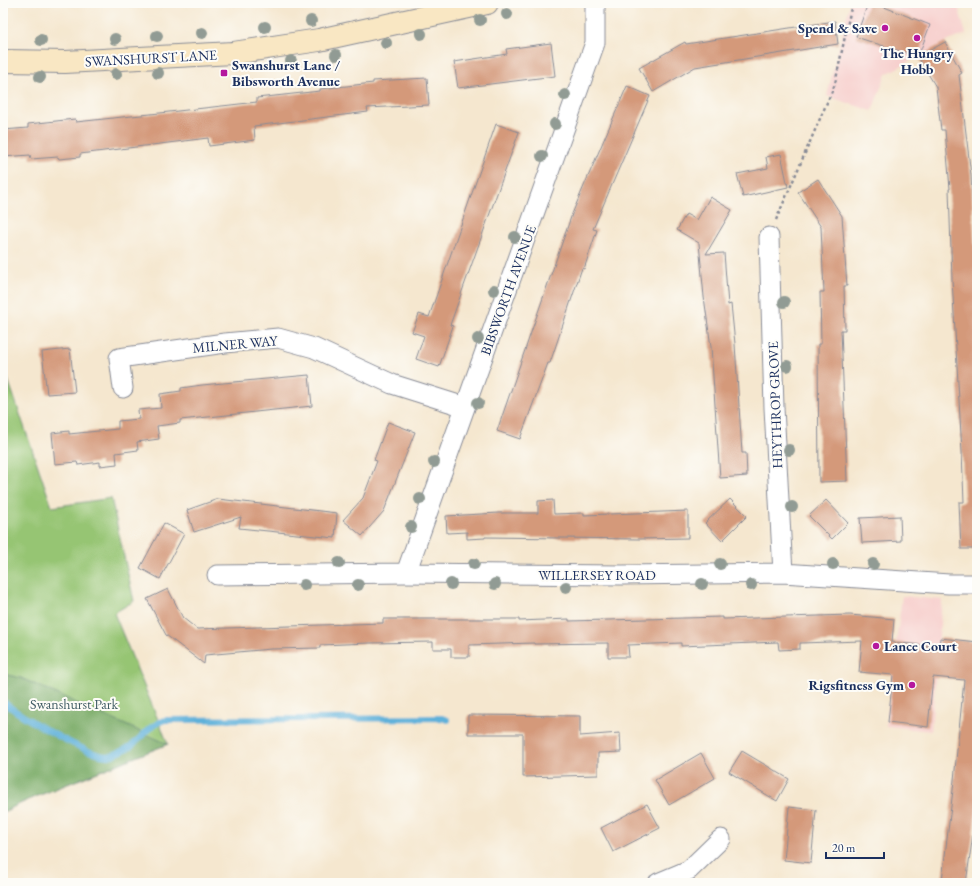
<svg xmlns="http://www.w3.org/2000/svg" width="980" height="886" font-family="'EB Garamond',serif">
<style>
.built{fill:#f7d0ce}
.green{fill:#96c573;stroke:#587a68}
.forest{fill:#78aa65;stroke:#4a6c62}
.lines{fill:none;stroke-linecap:round;stroke-linejoin:round}
.stream{stroke:#5eb1da;stroke-width:6}
.building{fill:#d4997a}
.minor-casing{stroke:#888b96;stroke-width:21}
.secondary-casing{stroke:#888b96;stroke-width:24}
.path{stroke:#888b96;stroke-width:2.5;stroke-dasharray:3 3;stroke-linecap:butt}
.minor{stroke:#fff;stroke-width:19}
.secondary{stroke:#f9e7c3;stroke-width:22}
.tree{fill:#919b94}
.poi-dot{fill:#b5179e;stroke:#fdfcf7;stroke-width:1.5}
.labels{text-anchor:middle;dominant-baseline:central;stroke-width:4;stroke-linejoin:round;paint-order:stroke}
.poi-label{font-size:14px;font-weight:bold;fill:#1b2f5e;stroke:#fdfcf7;text-anchor:end}
.street-label{font-size:14px;fill:#1b2f5e;stroke:#fdfcf7}
.park-label{font-size:14px;fill:#405c64;stroke:#fdfcf7}
</style>
<rect width="100%" height="100%" fill="#fdfcf7"/>
<filter id="ink" filterUnits="userSpaceOnUse"><feTurbulence type="fractalNoise" baseFrequency=".025" numOctaves="2"/><feDisplacementMap in="SourceGraphic" scale="8" xChannelSelector="R" yChannelSelector="G"/><feConvolveMatrix kernelMatrix="1 2 1 2 8 2 1 2 1" color-interpolation-filters="sRGB"/></filter>
<filter id="wash" filterUnits="userSpaceOnUse"><feTurbulence type="fractalNoise" baseFrequency=".012" numOctaves="4" result="noise"/><feDisplacementMap in="SourceGraphic" scale="16" xChannelSelector="R" yChannelSelector="G"/><feGaussianBlur stdDeviation="0.9" result="paint"/><feColorMatrix in="noise" values="0 0 0 0 0 0 0 0 0 0 0 0 0 0 0 0 0 1.4 0 .05"/><feComposite in="paint" operator="in"/></filter>
<g filter="url(#wash)">
<rect width="100%" height="100%" fill="#f5e7cf"/>
<!-- built -->
<path class="built" d="M 850,3 L 957,3 L 966,34 L 945,42 L 886,74 L 872,111 L 827,96 Z
M 902,596 L 942,600 L 931,731 L 886,726 Z"/>
<!-- green -->
<path class="green" d="M 3,365 L 52,507 L 111,498 L 134,601 L 114,613 L 168,744 L 30,799 L 3,812 Z"/>
<!-- forest -->
<path class="forest" d="M 3,674 L 21,678 L 168,744 L 30,799 L 3,812 Z"/>
<g class="lines">
<!-- stream -->
<path class="stream" d="M 3,701 C 15,714 92,758 109,756 C 114,755 122,751 126,749 C 142,741 145,726 165,720 L 442,718 L 447,720"/>
</g>
<g id="blocks">
<!-- building -->
<path class="building" d="M 868,3 L 874,3 L 930,25 L 918,57 L 856,37 Z
M 835,21 L 838,44 L 695,67 L 653,92 L 639,68 L 685,42 L 686,44 Z
M 945,42 L 962,73 L 959,75 L 971,175 L 977,294 L 977,549 L 961,549 L 959,502 L 964,502 L 962,452 L 952,279 L 949,189 L 950,189 L 945,130 L 941,130 L 936,87 L 918,57 Z
M 551,43 L 555,76 L 458,88 L 454,62 L 507,54 L 506,49 Z
M 427,78 L 429,105 L 367,108 L 368,112 L 254,126 L 255,140 L 209,146 L 208,138 L 80,154 L 80,157 L 59,159 L 58,157 L 31,159 L 30,155 L 3,157 L 3,130 L 28,128 L 28,124 L 75,119 L 76,122 L 169,112 L 257,102 L 257,98 L 320,91 L 320,89 L 373,83 L 373,81 Z
M 627,86 L 650,96 L 593,229 L 597,230 L 584,269 L 582,268 L 550,363 L 548,363 L 520,439 L 497,431 L 572,214 Z
M 496,124 L 519,132 L 450,325 L 453,326 L 439,367 L 416,359 L 424,336 L 412,332 L 419,314 L 429,317 Z
M 781,154 L 788,187 L 743,197 L 737,174 L 768,168 L 766,157 Z
M 818,179 L 842,216 L 847,286 L 844,286 L 845,330 L 841,330 L 847,481 L 819,482 L 818,344 L 821,344 L 820,292 L 824,292 L 821,227 L 798,192 Z
M 710,197 L 732,210 L 706,254 L 724,253 L 728,305 L 731,304 L 735,344 L 742,453 L 746,453 L 747,476 L 720,478 L 711,347 L 704,297 L 699,243 L 677,230 L 686,214 L 697,220 Z
M 70,349 L 75,392 L 47,394 L 42,352 Z
M 309,375 L 312,406 L 180,420 L 180,423 L 157,426 L 159,439 L 137,442 L 138,450 L 116,453 L 117,464 L 100,466 L 100,462 L 78,465 L 77,462 L 55,464 L 52,433 L 69,431 L 69,434 L 118,429 L 118,421 L 139,419 L 138,410 L 161,408 L 160,394 L 181,391 L 181,388 L 202,385 Z
M 388,422 L 415,432 L 384,511 L 362,536 L 343,520 L 363,498 L 377,461 L 374,460 Z
M 218,499 L 337,513 L 335,538 L 239,528 L 241,517 L 194,532 L 187,510 Z
M 730,499 L 747,516 L 722,541 L 705,523 Z
M 553,500 L 554,514 L 584,513 L 584,515 L 688,511 L 688,538 L 639,539 L 485,537 L 485,538 L 467,539 L 467,532 L 447,533 L 446,516 L 499,513 L 538,513 L 538,501 Z
M 826,500 L 848,523 L 832,539 L 809,516 Z
M 900,516 L 901,541 L 862,543 L 860,518 Z
M 164,523 L 184,534 L 160,579 L 140,568 Z
M 168,589 L 183,618 L 197,629 L 383,623 L 383,619 L 519,619 L 519,621 L 569,619 L 569,621 L 723,617 L 723,619 L 850,615 L 894,619 L 892,642 L 939,647 L 940,638 L 977,642 L 977,806 L 966,883 L 942,880 L 953,790 L 964,680 L 933,677 L 928,727 L 888,722 L 893,675 L 859,672 L 862,641 L 800,643 L 800,649 L 779,650 L 778,642 L 681,646 L 681,643 L 628,645 L 629,657 L 608,657 L 608,643 L 534,644 L 534,643 L 469,645 L 469,657 L 451,657 L 451,649 L 433,649 L 433,642 L 369,643 L 320,645 L 320,648 L 271,649 L 205,655 L 204,664 L 166,635 L 147,599 Z
M 468,715 L 580,716 L 580,736 L 620,733 L 621,752 L 598,753 L 598,775 L 523,777 L 523,734 L 468,734 Z
M 742,751 L 789,779 L 777,801 L 729,772 Z
M 701,753 L 715,778 L 669,805 L 655,780 Z
M 647,804 L 660,828 L 613,852 L 601,828 Z
M 789,807 L 816,810 L 811,863 L 784,860 Z"/>
</g>
</g>
<g filter="url(#ink)">
<use href="#blocks" fill-opacity="0" stroke="#888b96" stroke-width="1"/>
<g class="lines">
<!-- minor casing -->
<g class="minor-casing">
<path id="minor" d="M 769,237 L 774,408 L 783,573
M 123,388 L 119,358 L 225,343 L 278,338 L 314,348 L 392,384 L 465,407
M 406,573 L 595,43 L 595,3
M 217,575 L 406,573 L 622,575 L 783,573 L 949,584 L 977,584
M 658,883 L 689,870 L 721,839"/>
</g>
<!-- secondary casing -->
<g class="secondary-casing">
<path id="secondary" d="M 3,61 L 65,62 L 233,53 L 319,40 L 487,3"/>
</g>
<!-- path -->
<path class="path" d="M 776,220 L 835,84 L 852,3"/>
<!-- minor -->
<use href="#minor" class="minor"/>
<!-- secondary -->
<use href="#secondary" class="secondary"/>
</g>
<!-- trees -->
<g class="tree">
<circle cx="507" cy="14" r="6"/>
<circle cx="480" cy="20" r="6"/>
<circle cx="311" cy="21" r="6"/>
<circle cx="265" cy="27" r="6"/>
<circle cx="202" cy="33" r="6"/>
<circle cx="421" cy="34" r="6"/>
<circle cx="157" cy="36" r="6"/>
<circle cx="115" cy="39" r="6"/>
<circle cx="41" cy="40" r="6"/>
<circle cx="386" cy="43" r="6"/>
<circle cx="336" cy="55" r="6"/>
<circle cx="291" cy="61" r="6"/>
<circle cx="158" cy="73" r="6"/>
<circle cx="116" cy="74" r="6"/>
<circle cx="40" cy="77" r="6"/>
<circle cx="565" cy="95" r="6"/>
<circle cx="555" cy="124" r="6"/>
<circle cx="542" cy="156" r="6"/>
<circle cx="515" cy="237" r="6"/>
<circle cx="494" cy="290" r="6"/>
<circle cx="784" cy="302" r="6"/>
<circle cx="478" cy="339" r="6"/>
<circle cx="787" cy="366" r="6"/>
<circle cx="478" cy="403" r="6"/>
<circle cx="789" cy="450" r="6"/>
<circle cx="434" cy="462" r="6"/>
<circle cx="420" cy="499" r="6"/>
<circle cx="792" cy="507" r="6"/>
<circle cx="411" cy="527" r="6"/>
<circle cx="339" cy="563" r="6"/>
<circle cx="474" cy="564" r="6"/>
<circle cx="720" cy="564" r="6"/>
<circle cx="833" cy="564" r="6"/>
<circle cx="873" cy="564" r="6"/>
<circle cx="451" cy="584" r="6"/>
<circle cx="495" cy="584" r="6"/>
<circle cx="702" cy="584" r="6"/>
<circle cx="304" cy="585" r="6"/>
<circle cx="358" cy="585" r="6"/>
<circle cx="751" cy="585" r="6"/>
<circle cx="566" cy="587" r="6"/>
</g>
</g>
<!-- markers -->
<g class="poi-dot">
<circle cx="885" cy="28" r="4"/>
<circle cx="917" cy="38" r="4"/>
<rect x="220" y="69" width="8" height="8" rx="2"/>
<circle cx="876" cy="646" r="4"/>
<circle cx="912" cy="685" r="4"/>
</g>
<g class="labels">
<!-- poi labels -->
<g class="poi-label">
<text x="877" y="28">Spend &amp; Save</text>
<text x="917" y="53" text-anchor="middle">The Hungry<tspan x="917" dy="16">Hobb</tspan></text>
<text x="232" y="65" text-anchor="start">Swanshurst Lane /<tspan x="232" dy="16">Bibsworth Avenue</tspan></text>
<text x="884" y="646" text-anchor="start">Lance Court</text>
<text x="904" y="685">Rigsfitness Gym</text>
</g>
<!-- street labels -->
<g class="street-label">
<text transform="translate(151 58) rotate(-3)">SWANSHURST LANE</text>
<text transform="translate(508 290) rotate(-70)">BIBSWORTH AVENUE</text>
<text transform="translate(235 344) rotate(-5)">MILNER WAY</text>
<text transform="translate(775 405) rotate(-92)">HEYTHROP GROVE</text>
<text x="597" y="575">WILLERSEY ROAD</text>
</g>
<!-- park labels -->
<g class="park-label">
<text x="74" y="704">Swanshurst Park</text>
</g>
</g>
<!-- margin -->
<rect width="980" height="886" fill="none" stroke="#fdfcf7" stroke-width="16"/>
<!-- scale -->
<path d="M826 852v6h58v-6" fill="none" stroke="#1b2f5e" stroke-width="2"/>
<text x="832" y="852" font-size="12" fill="#1b2f5e" stroke="#fdfcf7" stroke-width="3" paint-order="stroke">20 m</text>
</svg>
